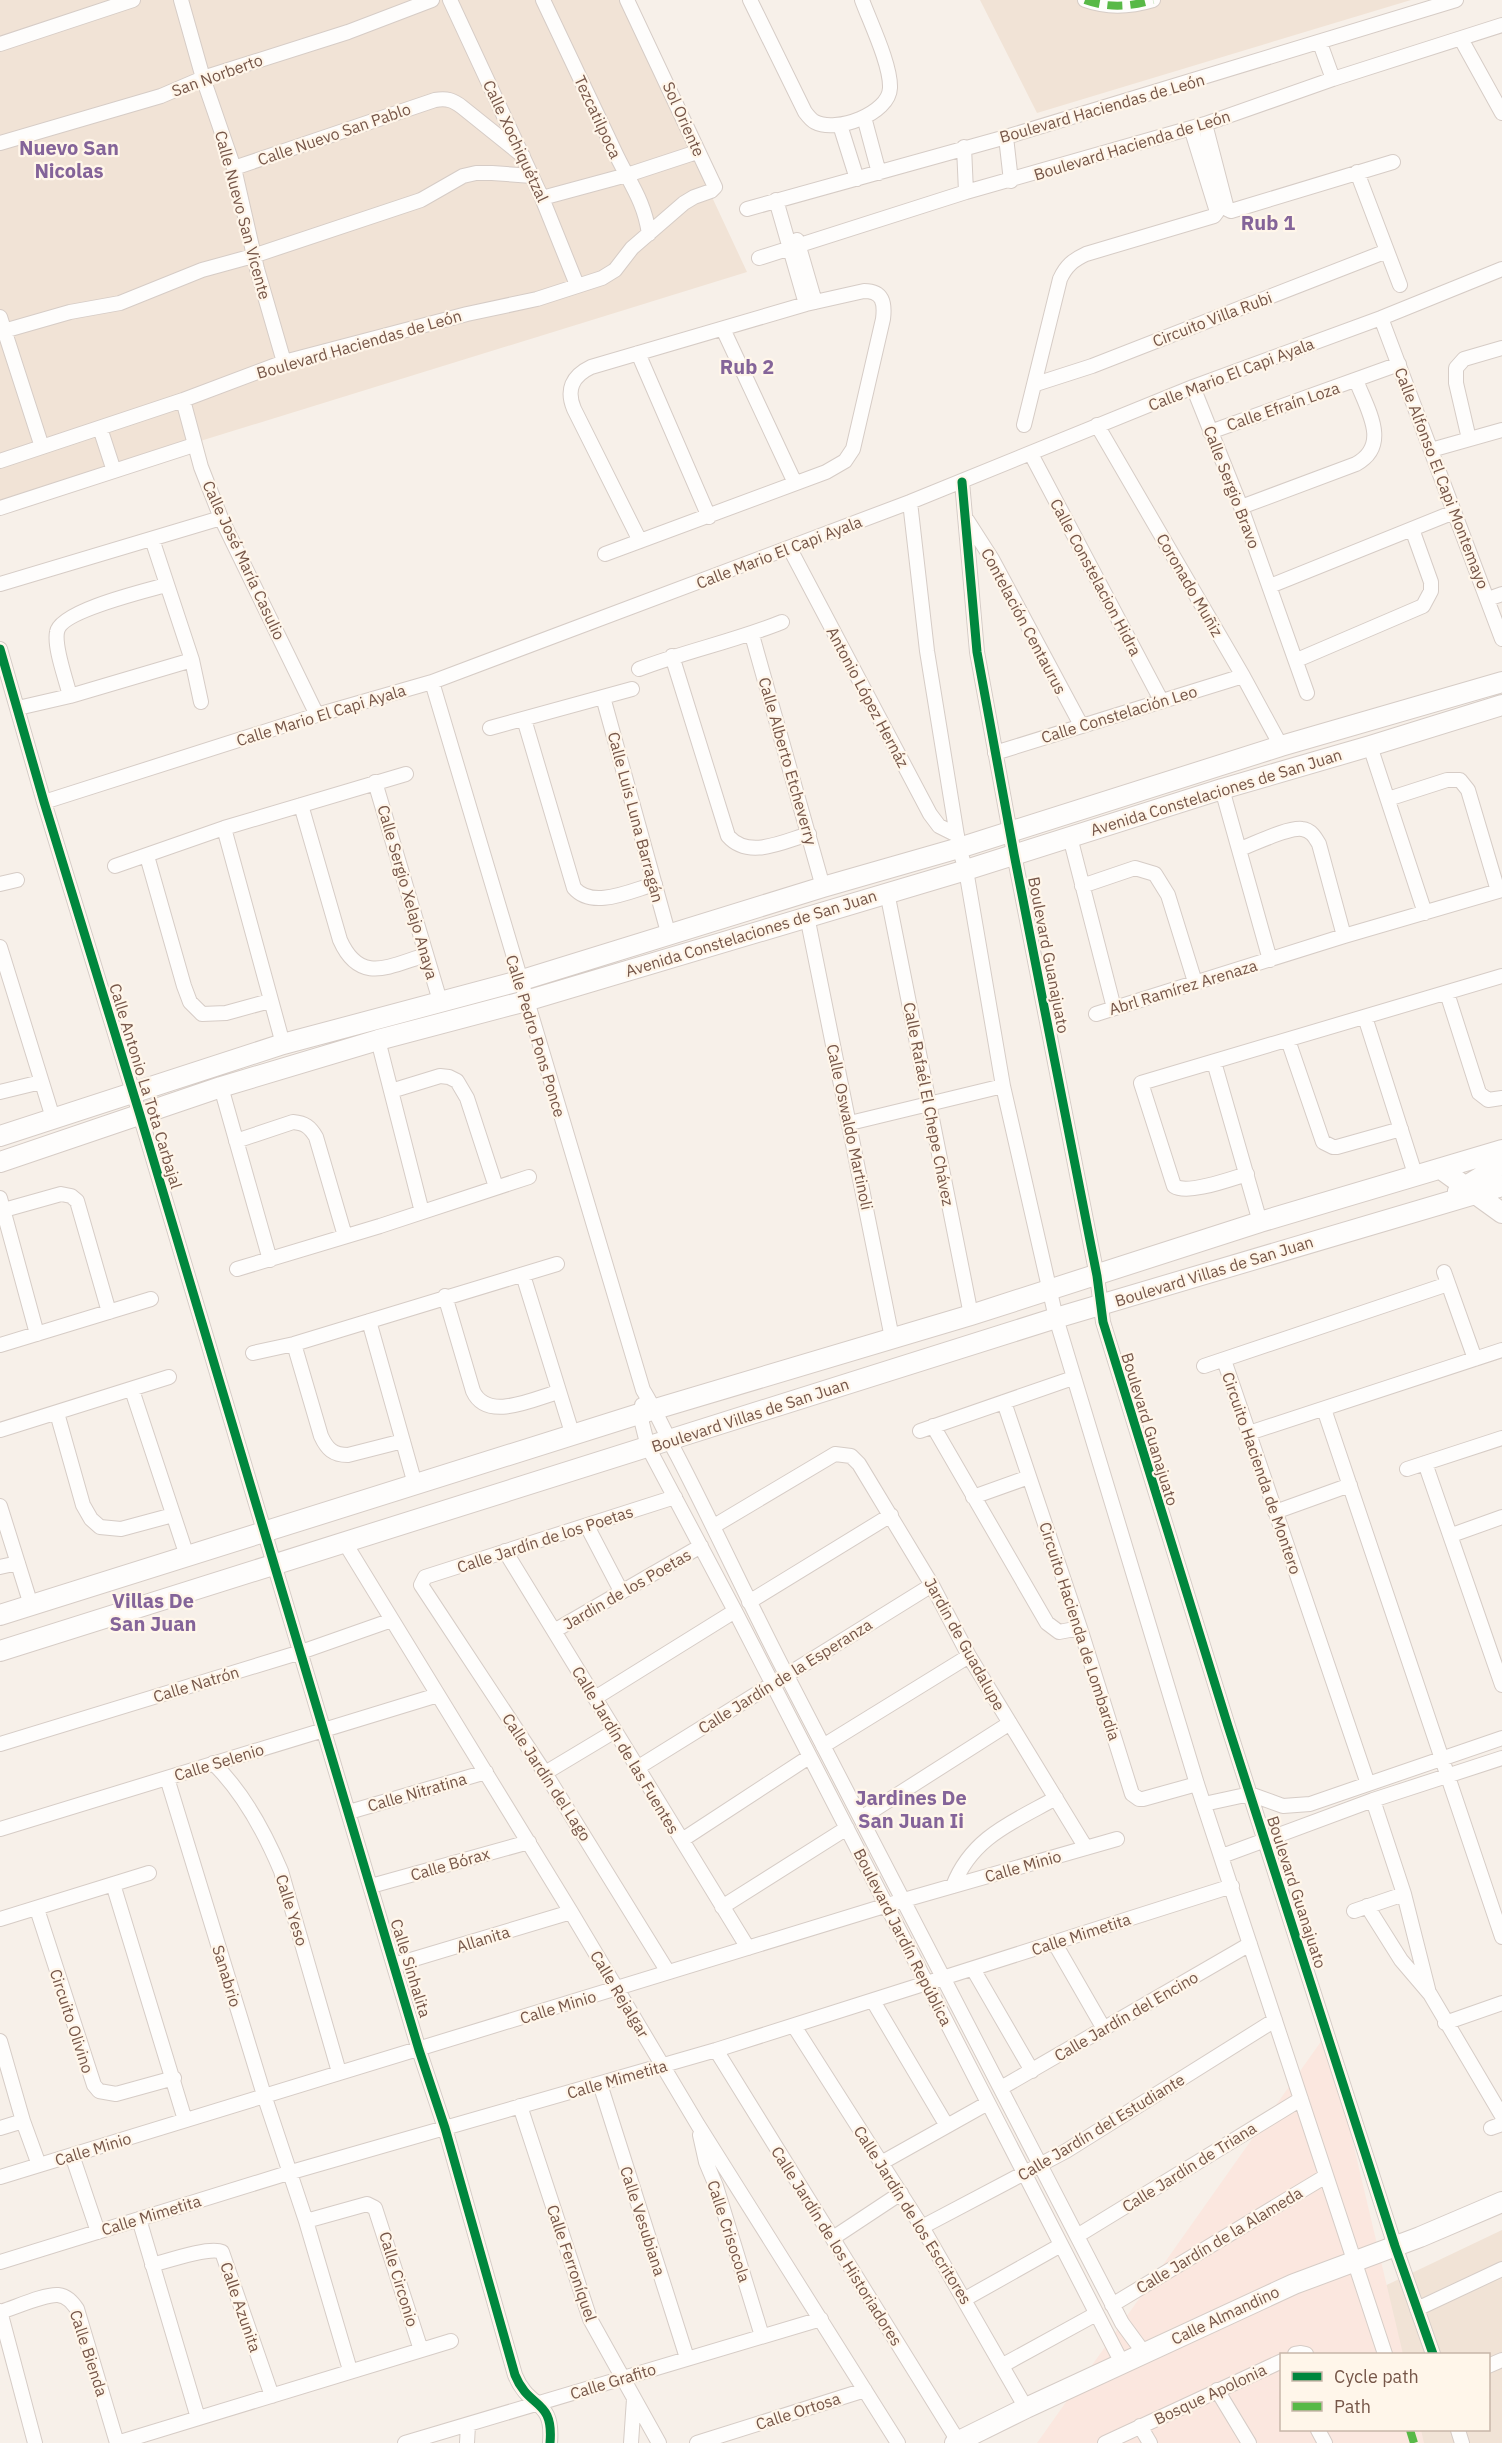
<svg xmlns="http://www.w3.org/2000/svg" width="1502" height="2443" font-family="'IBM Plex Sans',sans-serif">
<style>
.residential{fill:#f1e3d6}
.commercial{fill:#fbe7df}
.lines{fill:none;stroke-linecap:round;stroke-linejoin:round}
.street-casing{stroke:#d6ccc6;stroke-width:16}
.secondary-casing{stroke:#d6ccc6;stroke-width:22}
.street{stroke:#fefdfc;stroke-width:14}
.secondary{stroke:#fefdfc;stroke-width:20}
.quiet{stroke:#58b947;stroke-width:8;stroke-dasharray:15 8;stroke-linecap:butt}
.cycleway-casing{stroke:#fff6ea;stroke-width:13}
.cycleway{stroke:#00873e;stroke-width:9}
.labels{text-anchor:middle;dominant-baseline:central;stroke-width:4.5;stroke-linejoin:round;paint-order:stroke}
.street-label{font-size:16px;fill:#765648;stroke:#fff6ea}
.quarter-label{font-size:20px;font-weight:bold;fill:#846499;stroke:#fff6ea}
</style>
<rect width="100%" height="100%" fill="#f7f0e9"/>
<!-- residential -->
<path class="residential" d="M 0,0 L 620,0 L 747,272 L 0,503 Z
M 980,0 L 1411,0 L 1037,113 Z
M 1502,2230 L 1502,2443 L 1410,2443 L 1405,2430 L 1488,2430 L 1488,2354 L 1373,2354 L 1351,2302 Z"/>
<!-- commercial -->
<path class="commercial" d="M 1327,2033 L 1403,2354 L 1282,2354 L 1282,2430 L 1421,2430 L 1424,2443 L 1037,2443 Z"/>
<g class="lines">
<!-- street casing -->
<g class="street-casing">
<path id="street" d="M 181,0 L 203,78 L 234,168 L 257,269 L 284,362
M 450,0 L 542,198 L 577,285
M 543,0 C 567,50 590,100 614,150 C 628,181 644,199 649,234
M 750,0 L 805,112 C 808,116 811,120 815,122 C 836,133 889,114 890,88 C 891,65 870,22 862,0
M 1085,0 C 1107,8 1130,7 1153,0
M 1461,39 L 1502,113
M 1320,43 L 1333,79
M 0,44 L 133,0
M 864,117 L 879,173
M 1205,124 L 1227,209 L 1231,211 L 1393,162
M 840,125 L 857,179
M 1006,137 L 1011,181
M 0,143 L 161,96 L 203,78 L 348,32 L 432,0
M 964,147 L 966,192
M 234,168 L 435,100 C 447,98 453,100 462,107 L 523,156
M 1357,172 L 1400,285
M 542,198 L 627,175 L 697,152
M 776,200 L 806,304
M 747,209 L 1006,137 L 1456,0
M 797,240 L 815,302
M 759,258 L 966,192 L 1205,124 L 1333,79 L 1502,25
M 0,317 L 42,447
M 1381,318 L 1502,639
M 723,329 L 795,483
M 0,332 L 70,312 L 120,303 L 202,270 L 253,256 L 421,200 L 463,176 L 476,173 L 492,173 L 532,176
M 638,353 L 709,517
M 1036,384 L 1092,366 L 1387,251
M 1193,387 L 1241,507 L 1307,693
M 183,400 L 201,467 L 221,518 L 317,715
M 1024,425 L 1060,279 C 1066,266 1073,260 1086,254 L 1214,216 L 1217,212 L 1191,128
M 1097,425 L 1243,676 L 1281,746
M 100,428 L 114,471
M 1210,432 L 1399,364
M 1469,439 L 1456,383 L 1456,368 L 1464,359 L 1502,348
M 1431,450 L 1502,430
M 1031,454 L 1161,700
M 0,461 L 183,400 L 284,362 L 467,314 L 537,299 L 602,278 L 615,270 L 632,248 L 684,203 L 694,197 L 711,191 L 715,187 L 627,0
M 962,482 L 977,652 L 1014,854 L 1097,1276 L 1103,1322 L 1228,1726 L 1395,2246 L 1433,2354
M 910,502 L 927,651 L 959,848 L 966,870 L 1003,1086 L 1056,1318 L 1197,1784 L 1385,2354
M 1241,507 L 1356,464 C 1391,445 1367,409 1356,380
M 0,508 L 194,445
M 967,520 L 992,559 L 1081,725
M 152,539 L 192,660 L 201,702
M 790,549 L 930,814 L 939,826 L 957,835
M 605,554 L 826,472 L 845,461 L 853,449 L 883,319 C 885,303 883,291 864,291 L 806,304 L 591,367 C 572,376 566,390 574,409 L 640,541
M 0,584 L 221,518
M 1270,586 L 1454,512
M 1488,599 L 1502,594
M 752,635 L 823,887
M 0,649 L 44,802 L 140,1115 L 419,2050 L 445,2128 L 515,2375 C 529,2410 554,2398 550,2443
M 672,656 L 728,836 C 749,860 784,841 809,834
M 1297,660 L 1423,606 L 1431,591 L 1431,582 L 1412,529
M 639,669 C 686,651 735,641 782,622
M 432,682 L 643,1390 C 656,1411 665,1433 677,1455 C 715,1528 749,1603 787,1676 L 1122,2323 L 1144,2353
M 70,696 C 66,679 54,648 57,632 C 60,611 145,591 166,585
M 603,697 L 669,936
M 18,708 L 70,696 L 192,660
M 524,719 L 574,888 C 593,910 632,890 655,884
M 490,728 L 632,689
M 1370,746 L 1425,913
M 995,753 L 1243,676
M 375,782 L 440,1001
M 1222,789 L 1270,960
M 1388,799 L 1447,780 L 1460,780 L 1468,790 L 1498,891
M 44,802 L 317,715 L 432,682 L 910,502 L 1193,387 L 1381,318 L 1502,269
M 301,805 L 340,940 C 360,985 389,966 426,955
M 224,828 L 283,1044
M 1070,837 L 1114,1008
M 1240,849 C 1254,844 1288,827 1302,829 C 1311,830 1315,837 1319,844 L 1344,936
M 147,856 L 184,986 L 190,1002 L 202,1014 L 226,1013 L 270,1001
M 115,866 L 224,828 L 406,774
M 0,884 L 17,880
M 1082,886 L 1135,868 L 1155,874 L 1168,895 L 1195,982
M 887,892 L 971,1315
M 807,916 L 892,1338
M 0,947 L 53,1118
M 1447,993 L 1479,1093 L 1488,1100 L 1502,1098
M 1096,1014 L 1344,936 L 1502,890
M 1365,1017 L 1416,1177
M 378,1040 L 422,1212
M 1288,1040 L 1323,1142 L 1333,1147 L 1337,1147 L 1401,1129
M 1214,1062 L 1260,1222
M 221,1087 L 270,1260
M 391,1091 L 440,1076 L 449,1077 L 457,1081 L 467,1098 L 496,1187
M 0,1092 L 41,1082
M 850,1123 L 1003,1086
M 236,1141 L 293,1122 C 305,1123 310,1127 316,1137 L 345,1236
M 1247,1174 C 1230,1179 1188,1195 1174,1186 L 1141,1083 L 1502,976
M 0,1198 L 37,1334
M 4,1210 L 61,1194 L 71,1196 L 77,1201 L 109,1312
M 237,1269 L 380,1226 L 529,1177
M 1444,1272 L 1475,1359
M 523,1275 L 573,1436
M 445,1296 L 473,1391 C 487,1422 533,1399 558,1392
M 369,1321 L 415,1484
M 294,1344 L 321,1436 C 327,1449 333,1455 348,1455 L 403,1441
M 0,1345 L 151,1299
M 253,1353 L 294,1344 L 557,1264
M 1224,1360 L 1368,1784
M 1204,1366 L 1448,1284
M 132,1390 L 187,1556
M 1004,1402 L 1080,1628 L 1132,1794 L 1139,1799 L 1143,1799 L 1197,1784
M 642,1405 L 642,1423 L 648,1447 L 735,1611 L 1122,2363
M 1324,1409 L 1502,1937
M 57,1413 L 83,1505 L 91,1519 L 100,1527 L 121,1529 L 173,1515
M 933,1426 L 1047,1623 L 1059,1632 L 1080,1628
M 0,1430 L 169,1377
M 920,1431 L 1073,1378
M 1249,1433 L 1502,1350
M 1425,1463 L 1502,1685
M 1407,1469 L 1502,1438
M 973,1497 L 1029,1477
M 0,1506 L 31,1605
M 1275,1512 L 1350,1485
M 587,1526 L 621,1591
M 714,1526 L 835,1454 L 851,1456 L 859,1464 L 932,1585 L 969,1656 L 1086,1848
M 1452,1535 L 1502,1517
M 345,1543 L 571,1912 L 698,2125 L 898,2443
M 505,1551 L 748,1948
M 0,1567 L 18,1563
M 749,1602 L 891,1515
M 554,1631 L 701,1546
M 595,1698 L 735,1611
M 0,1744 L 301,1652 L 392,1620
M 823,1746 L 969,1656
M 213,1763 C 243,1792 265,1833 281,1871 L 339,2072
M 637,1768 L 932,1585
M 545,1773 L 615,1731
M 167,1778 L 264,2095 L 306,2221 L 350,2370
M 1250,1794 L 1283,1806 L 1310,1804 L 1502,1738
M 1373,1800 L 1404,1894 L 1428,1989
M 1204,1804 L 1250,1794
M 349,1812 L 486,1772
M 861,1818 L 1010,1723
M 0,1829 L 438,1695
M 682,1840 L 809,1757
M 1222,1856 L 1373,1800 L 1502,1758
M 113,1884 L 185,2120
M 371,1886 L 529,1842
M 953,1886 C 972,1837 1013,1822 1056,1798
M 1367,1906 L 1401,1960 L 1430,1994 L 1502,2116
M 722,1907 L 847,1828
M 37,1909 L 94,2085 L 99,2091 L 116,2094 L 174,2078
M 1354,1911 L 1404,1894
M 0,1919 L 149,1873
M 1054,1942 L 1104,2029
M 394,1965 L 571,1912
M 973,1969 L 1032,2071
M 668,1972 L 545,1773 L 421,1585 L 425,1577 L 675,1497
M 873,2001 L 947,2126
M 1445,2023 L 1502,2003
M 794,2026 L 922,2227 L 1026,2408
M 0,2041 L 23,2121 L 39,2165
M 716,2050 L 958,2441
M 600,2084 L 687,2358
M 1001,2088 L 1250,1944
M 520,2106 L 590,2319 L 659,2443
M 0,2128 L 23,2121
M 1491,2128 L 1502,2124
M 700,2135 L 706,2162 L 716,2186 L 762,2336
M 72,2155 L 98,2232
M 881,2163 L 988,2103
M 0,2177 L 904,1900 L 1117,1839
M 139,2219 L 198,2418
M 306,2221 L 367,2204 L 375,2208 L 421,2350
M 922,2227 L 1066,2151 L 1275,2020
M 1077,2236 L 1301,2099
M 833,2238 L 901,2193
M 0,2262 L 288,2173 L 716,2050 L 1232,1886
M 152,2265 C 167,2261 210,2246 222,2252 L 272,2396
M 965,2299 L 1061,2245
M 1112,2305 L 1326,2176
M 1417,2309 L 1502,2269
M 0,2311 L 35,2443
M 0,2312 C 14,2308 44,2294 58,2295 C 67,2296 72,2302 77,2309 L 117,2443
M 1295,2354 L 1301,2353 L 1306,2354
M 1003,2365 L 1096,2314
M 1488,2366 L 1502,2360
M 1217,2390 L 1249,2443
M 1140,2426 L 1150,2443
M 1318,2430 L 1325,2443
M 1458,2430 L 1462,2443
M 117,2443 L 451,2341
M 405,2443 L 821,2319
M 467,2443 L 468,2425
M 631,2443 L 634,2399
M 697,2443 L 865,2390
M 1105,2443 L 1282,2361"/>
</g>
<!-- secondary casing -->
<g class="secondary-casing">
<path id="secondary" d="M 0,1136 L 283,1044 L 519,981 L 823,887 L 959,848 L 1281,746 L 1502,682
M 0,1162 L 221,1087 L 378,1040 L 526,1001 L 966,870 L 1222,789 L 1370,746 L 1502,705
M 1441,1169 L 1502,1213
M 1458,1191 L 1502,1164
M 0,1615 L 642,1413 L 971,1315 L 1260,1222 L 1502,1150
M 0,1651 L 1056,1318 L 1502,1186
M 955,2443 L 1026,2408 L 1294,2284 L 1420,2237 L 1502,2202"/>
</g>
<!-- street -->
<use href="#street" class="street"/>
<!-- secondary -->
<use href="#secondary" class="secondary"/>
<!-- quiet -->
<path class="quiet" d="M 1085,0 C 1107,8 1130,7 1153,0
M 1410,2430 L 1414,2443"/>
<!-- cycleway casing -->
<g class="cycleway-casing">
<path id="cycleway" d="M 962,482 L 977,652 L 1014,854 L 1097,1276 L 1103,1322 L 1228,1726 L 1395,2246 L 1433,2354
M 0,649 L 44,802 L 140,1115 L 419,2050 L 445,2128 L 515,2375 C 529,2410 554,2398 550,2443"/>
</g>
<!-- cycleway -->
<use href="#cycleway" class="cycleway"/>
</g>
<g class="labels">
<!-- street labels -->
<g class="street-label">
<text transform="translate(217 75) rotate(-20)">San Norberto</text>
<text transform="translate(1102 108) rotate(-16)">Boulevard Haciendas de León</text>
<text transform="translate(598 117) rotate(65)">Tezcatilpoca</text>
<text transform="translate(684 119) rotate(66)">Sol Oriente</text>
<text transform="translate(334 134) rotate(-19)">Calle Nuevo San Pablo</text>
<text transform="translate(516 141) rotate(65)">Calle Xochiquétzal</text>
<text transform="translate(1132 145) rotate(-17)">Boulevard Hacienda de León</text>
<text transform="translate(243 215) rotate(75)">Calle Nuevo San Vicente</text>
<text transform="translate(1212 319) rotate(-21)">Circuito Villa Rubi</text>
<text transform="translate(359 344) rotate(-16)">Boulevard Haciendas de León</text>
<text transform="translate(1231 374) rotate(-21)">Calle Mario El Capi Ayala</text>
<text transform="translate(1283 406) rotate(-19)">Calle Efraín Loza</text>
<text transform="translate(1442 478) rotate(69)">Calle Alfonso El Capi Montemayo</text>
<text transform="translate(1232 487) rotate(69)">Calle Sergio Bravo</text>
<text transform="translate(779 552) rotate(-21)">Calle Mario El Capi Ayala</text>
<text transform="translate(244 560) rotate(65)">Calle José María Casulio</text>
<text transform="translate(1096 577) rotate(62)">Calle Constelacion Hidra</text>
<text transform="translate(1190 585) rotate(60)">Coronado Muñiz</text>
<text transform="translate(1024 621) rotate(62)">Contelación Centaurus</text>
<text transform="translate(868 697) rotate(62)">Antonio López Hernáz</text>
<text transform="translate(1119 714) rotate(-17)">Calle Constelación Leo</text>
<text transform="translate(321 715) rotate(-17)">Calle Mario El Capi Ayala</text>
<text transform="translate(788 761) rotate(74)">Calle Alberto Etcheverry</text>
<text transform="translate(1216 792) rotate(-17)">Avenida Constelaciones de San Juan</text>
<text transform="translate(636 817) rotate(75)">Calle Luis Luna Barragán</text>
<text transform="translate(408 892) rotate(74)">Calle Sergio Xelajo Anaya</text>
<text transform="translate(751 933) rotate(-17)">Avenida Constelaciones de San Juan</text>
<text transform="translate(1049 955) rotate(79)">Boulevard Guanajuato</text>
<text transform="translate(1183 987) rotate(-17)">Abrl Ramírez Arenaza</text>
<text transform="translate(536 1036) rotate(73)">Calle Pedro Pons Ponce</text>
<text transform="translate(146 1086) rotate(73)">Calle Antonio La Tota Carbajal</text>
<text transform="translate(929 1104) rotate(79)">Calle Rafaél El Chepe Chávez</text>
<text transform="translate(850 1127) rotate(78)">Calle Oswaldo Martinoli</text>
<text transform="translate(1214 1271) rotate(-17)">Boulevard Villas de San Juan</text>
<text transform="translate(750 1415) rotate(-18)">Boulevard Villas de San Juan</text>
<text transform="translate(1150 1429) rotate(73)">Boulevard Guanajuato</text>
<text transform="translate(1262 1473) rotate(71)">Circuito Hacienda de Montero</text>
<text transform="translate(545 1539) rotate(-18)">Calle Jardín de los Poetas</text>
<text transform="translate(627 1589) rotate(-30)">Jardin de los Poetas</text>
<text transform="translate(1080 1631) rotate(72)">Circuito Hacienda de Lombardia</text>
<text transform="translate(965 1644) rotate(61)">Jardin de Guadalupe</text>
<text transform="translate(785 1676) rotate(-32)">Calle Jardín de la Esperanza</text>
<text transform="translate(196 1684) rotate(-17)">Calle Natrón</text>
<text transform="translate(626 1750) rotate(59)">Calle Jardín de las Fuentes</text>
<text transform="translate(219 1762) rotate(-17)">Calle Selenio</text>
<text transform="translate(547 1777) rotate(57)">Calle Jardín del Lago</text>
<text transform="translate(417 1792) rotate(-16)">Calle Nitratina</text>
<text transform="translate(450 1864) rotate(-16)">Calle Bórax</text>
<text transform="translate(1023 1866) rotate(-16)">Calle Minio</text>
<text transform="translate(1297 1892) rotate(72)">Boulevard Guanajuato</text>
<text transform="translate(292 1910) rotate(73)">Calle Yeso</text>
<text transform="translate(1081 1934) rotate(-18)">Calle Mimetita</text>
<text transform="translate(903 1937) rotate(63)">Boulevard Jardín República</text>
<text transform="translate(483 1939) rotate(-17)">Allanita</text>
<text transform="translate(411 1968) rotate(73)">Calle Sinhalita</text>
<text transform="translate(227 1976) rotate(73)">Sanabrio</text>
<text transform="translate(620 1994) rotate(59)">Calle Rejalgar</text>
<text transform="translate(558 2007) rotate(-17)">Calle Minio</text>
<text transform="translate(1126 2016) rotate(-30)">Calle Jardín del Encino</text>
<text transform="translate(72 2021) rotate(72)">Circuito Olivino</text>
<text transform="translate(617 2079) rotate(-16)">Calle Mimetita</text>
<text transform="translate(1101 2127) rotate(-31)">Calle Jardín del Estudiante</text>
<text transform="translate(93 2149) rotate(-17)">Calle Minio</text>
<text transform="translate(1189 2167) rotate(-32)">Calle Jardín de Triana</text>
<text transform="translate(151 2215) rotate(-17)">Calle Mimetita</text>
<text transform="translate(913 2215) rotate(58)">Calle Jardín de los Escritores</text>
<text transform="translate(643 2221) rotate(72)">Calle Vesubiana</text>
<text transform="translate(729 2231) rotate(72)">Calle Crisocola</text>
<text transform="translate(1219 2240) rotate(-31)">Calle Jardín de la Alameda</text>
<text transform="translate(837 2246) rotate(58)">Calle Jardín de los Historiadores</text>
<text transform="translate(572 2263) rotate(71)">Calle Ferroníquel</text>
<text transform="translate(399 2279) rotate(73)">Calle Circonio</text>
<text transform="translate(241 2307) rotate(71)">Calle Azunita</text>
<text transform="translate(1225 2315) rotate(-25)">Calle Almandino</text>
<text transform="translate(89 2353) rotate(72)">Calle Bienda</text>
<text transform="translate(613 2381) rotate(-17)">Calle Grafito</text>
<text transform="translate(1210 2394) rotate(-25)">Bosque Apolonia</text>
<text transform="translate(798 2411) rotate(-18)">Calle Ortosa</text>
</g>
<!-- quarter labels -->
<g class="quarter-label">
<text x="69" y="147">Nuevo San<tspan x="69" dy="23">Nicolas</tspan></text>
<text x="1268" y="222">Rub 1</text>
<text x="747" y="366">Rub 2</text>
<text x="153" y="1600">Villas De<tspan x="153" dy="23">San Juan</tspan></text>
<text x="911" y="1797">Jardines De<tspan x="911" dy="23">San Juan Ii</tspan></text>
</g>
</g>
<!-- legend -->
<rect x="1280" y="2353" width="210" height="78" fill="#fff6ea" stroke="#c8b6a9" stroke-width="1.5"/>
<rect x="1292" y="2372" width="30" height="9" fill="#00873e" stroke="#c8b6a9" stroke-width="1.5"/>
<text x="1334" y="2383" font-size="18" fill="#765648">Cycle path</text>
<rect x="1292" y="2402" width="30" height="9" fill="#58b947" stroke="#c8b6a9" stroke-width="1.5"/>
<text x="1334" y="2413" font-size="18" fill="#765648">Path</text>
</svg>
